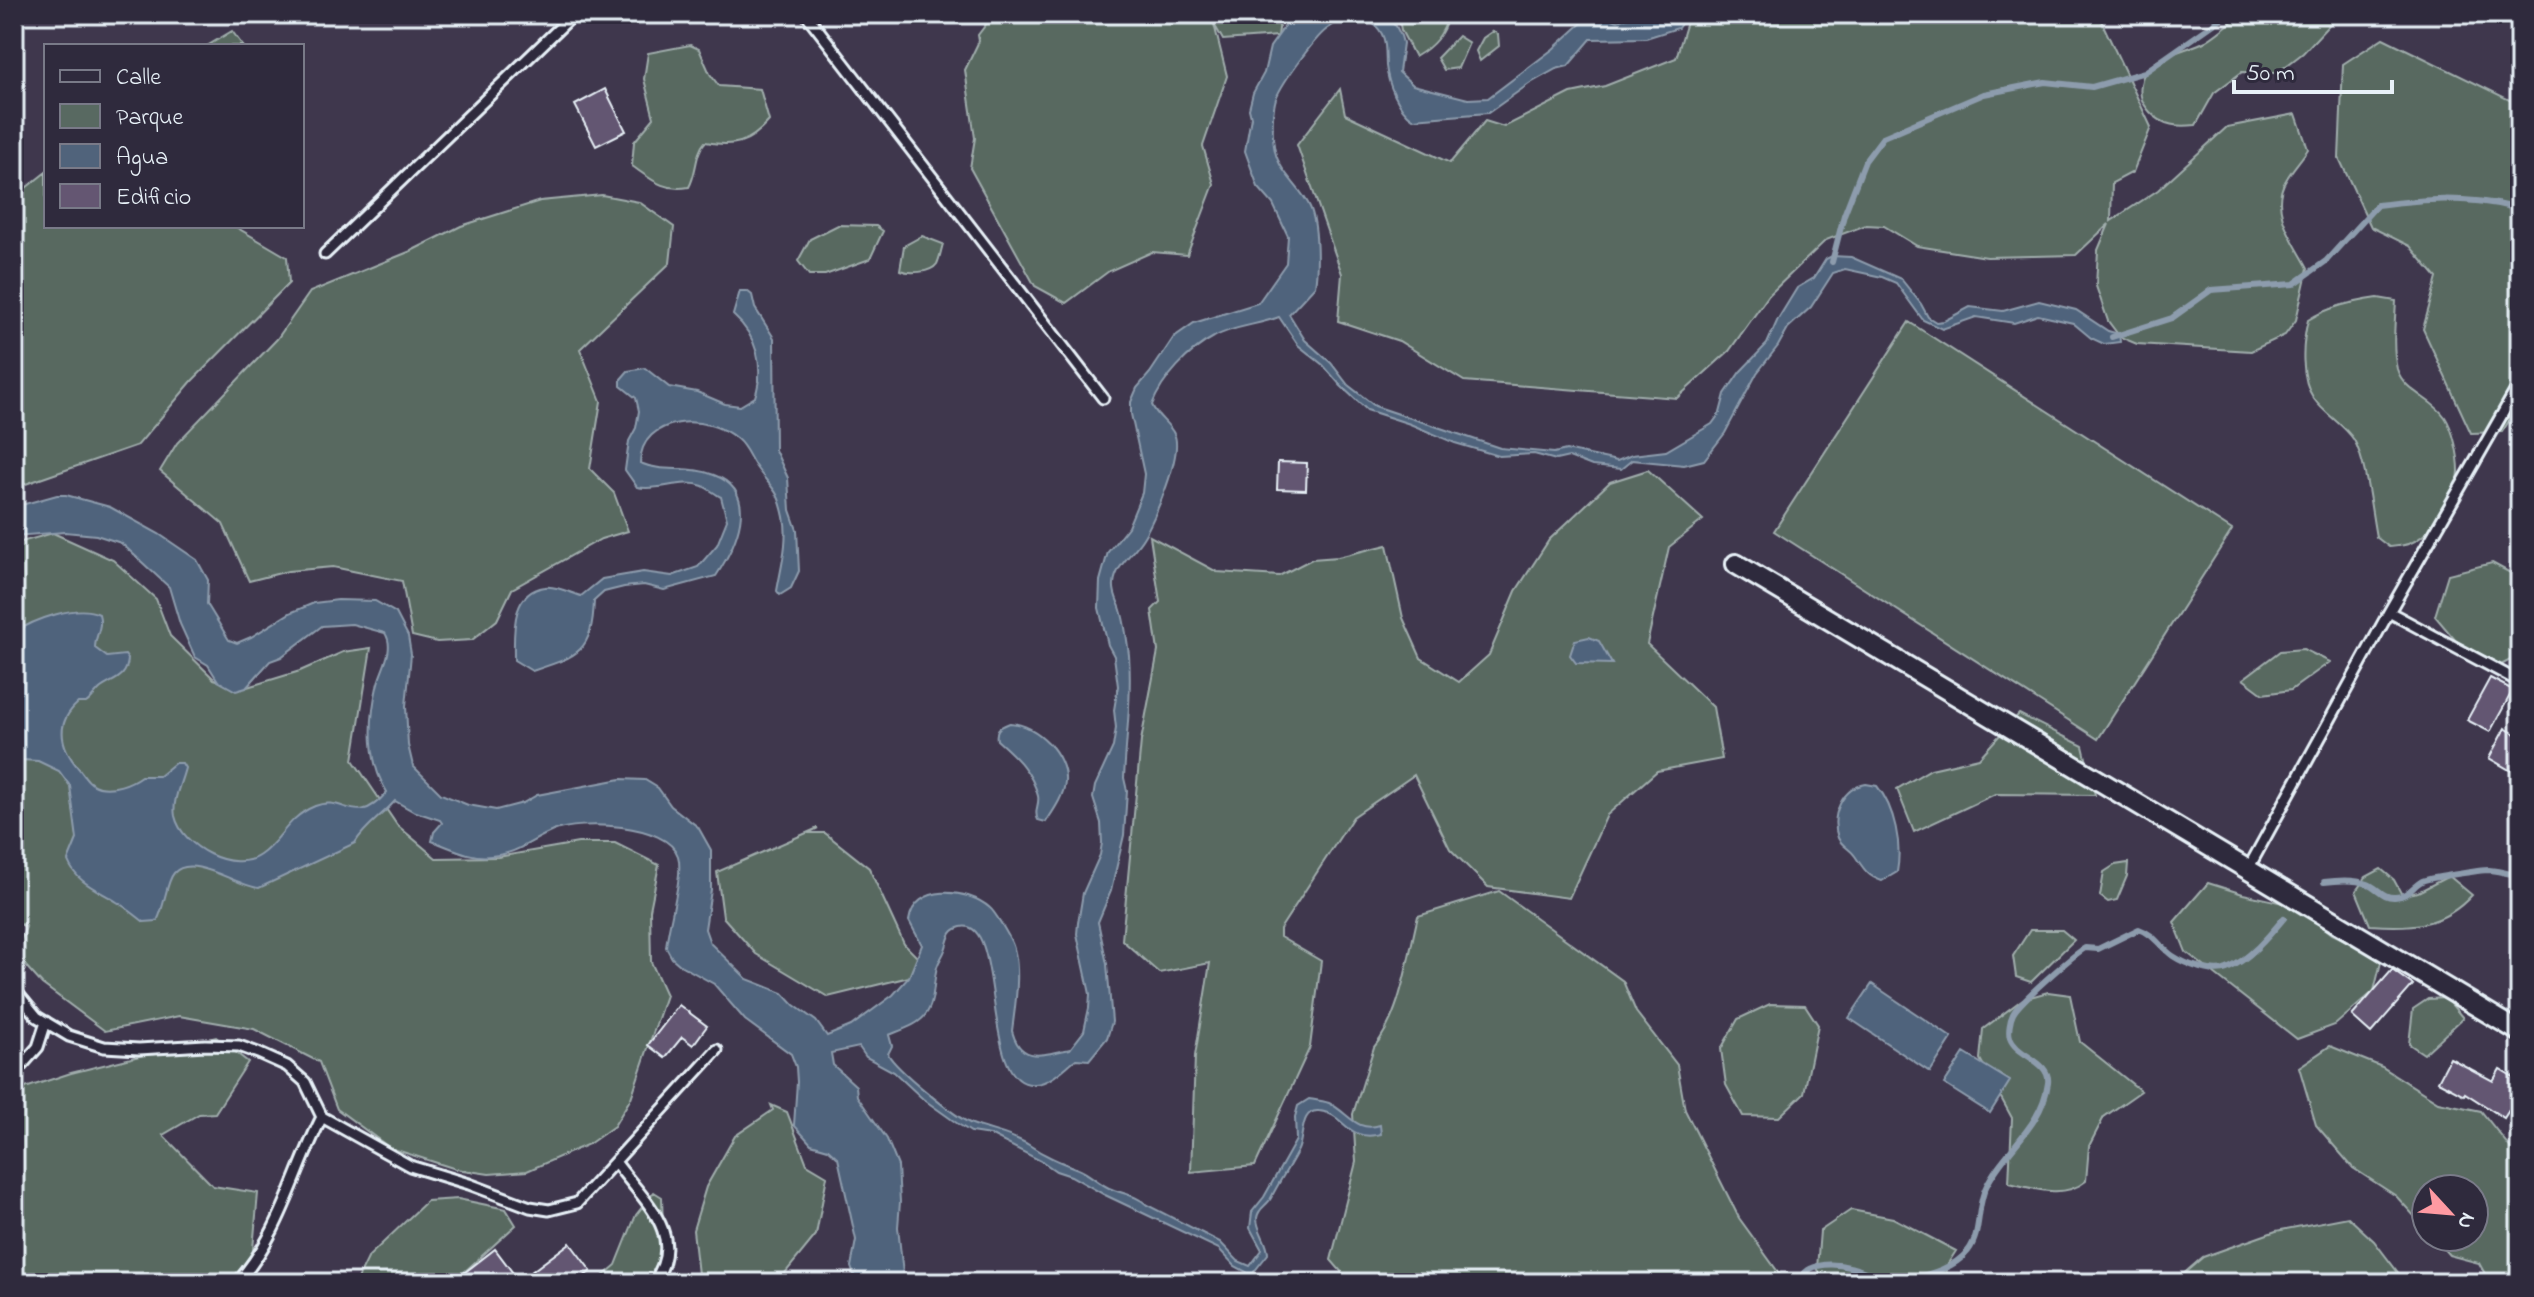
<svg xmlns="http://www.w3.org/2000/svg" width="2534" height="1297" font-family="'Indie Flower',sans-serif">
<style>
.green{fill:#586961;stroke:#a0adac;stroke-width:2}
.water{fill:#50637b;stroke:#8d9cad;stroke-width:2}
.lines{fill:none;stroke-linecap:round;stroke-linejoin:round}
.stream{stroke:#8d9cad;stroke-width:6}
.building{fill:#645672;stroke:#e8f1f8;stroke-width:2}
.lane-casing{stroke:#e8f1f8;stroke-width:15}
.street-casing{stroke:#e8f1f8;stroke-width:24}
.lane{stroke:#2f2a3d;stroke-width:9}
.street{stroke:#2f2a3d;stroke-width:18}
</style>
<rect width="100%" height="100%" fill="#3f374d"/>
<filter id="ink" filterUnits="userSpaceOnUse"><feTurbulence type="fractalNoise" baseFrequency=".0125" numOctaves="2"/><feDisplacementMap in="SourceGraphic" scale="16" xChannelSelector="R" yChannelSelector="G"/><feConvolveMatrix kernelMatrix="1 2 1 2 8 2 1 2 1" color-interpolation-filters="sRGB"/></filter>
<g filter="url(#ink)">
<!-- green -->
<path class="green" d="M 994,14 L 1281,14 L 1278,36 L 1223,40 L 1214,24 L 1227,76 L 1203,146 L 1214,184 L 1187,255 L 1152,252 L 1109,271 L 1066,303 L 1035,286 L 970,168 L 975,138 L 965,70 L 979,41 L 978,35 Z
M 1398,14 L 1449,14 C 1443,35 1434,46 1415,57 L 1401,30 Z
M 1686,14 L 2098,14 L 2151,127 L 2133,172 L 2112,183 L 2111,221 L 2158,190 L 2227,127 L 2296,114 L 2308,149 C 2301,160 2292,169 2286,180 C 2268,209 2295,243 2308,268 L 2296,320 L 2285,335 L 2251,351 L 2137,344 L 2120,337 L 2108,321 L 2096,286 L 2098,250 L 2109,224 L 2076,255 L 1987,257 L 1917,246 L 1884,226 L 1866,225 L 1826,240 L 1769,295 L 1729,351 L 1677,398 L 1464,381 L 1399,341 L 1338,321 L 1342,274 L 1297,145 L 1340,89 L 1345,114 L 1450,163 L 1485,121 L 1504,127 L 1571,93 L 1605,86 L 1676,58 L 1687,22 Z
M 2241,14 L 2339,14 L 2303,53 L 2277,73 L 2242,72 L 2214,93 L 2196,125 C 2178,127 2163,126 2150,112 C 2142,103 2139,96 2141,84 C 2144,56 2185,52 2206,41 C 2218,34 2230,23 2241,14 Z
M 2509,14 L 2520,14 L 2520,65 L 2518,62 Z
M 232,31 L 243,46 L 207,46 Z
M 1493,31 L 1498,34 L 1499,46 L 1480,61 L 1476,51 L 1483,38 Z
M 1458,36 L 1469,43 L 1458,68 L 1444,70 L 1437,58 Z
M 2383,38 L 2520,105 L 2520,404 L 2502,432 L 2471,433 L 2423,329 L 2437,278 L 2410,246 L 2371,227 L 2339,158 L 2343,64 Z
M 690,45 L 699,49 L 710,74 L 719,86 L 760,89 L 769,121 C 749,144 734,147 705,142 C 695,153 697,173 689,187 C 665,192 652,180 632,166 L 634,142 L 654,118 L 644,79 L 648,53 Z
M 46,172 L 46,226 L 234,226 L 287,257 L 289,283 L 192,381 L 138,445 L 14,488 L 14,201 L 17,195 Z
M 602,195 L 639,202 L 674,227 L 670,263 L 580,349 L 601,401 L 590,469 L 614,493 L 628,531 L 601,539 L 512,589 L 497,620 L 472,640 L 437,642 L 412,636 L 402,581 L 333,567 L 288,571 L 249,581 L 223,524 L 160,471 L 177,443 L 277,339 L 310,292 L 411,251 L 461,226 L 540,201 Z
M 838,225 L 876,226 L 883,231 L 870,259 L 825,275 L 809,275 L 798,261 L 810,239 Z
M 922,236 L 943,244 C 941,250 940,258 937,264 C 931,273 909,274 900,270 L 904,246 Z
M 2378,298 L 2396,301 C 2395,322 2392,348 2397,369 C 2404,392 2432,398 2445,417 C 2453,429 2459,456 2459,471 C 2458,496 2432,536 2408,544 C 2402,546 2395,546 2389,547 L 2376,537 C 2371,511 2366,461 2354,440 C 2344,424 2325,415 2314,399 C 2300,378 2302,344 2308,320 C 2330,306 2352,302 2378,298 Z
M 1909,322 L 2232,530 L 2098,739 L 1774,531 Z
M 1648,470 L 1703,520 L 1669,547 L 1647,644 L 1713,707 L 1722,759 L 1657,771 L 1607,815 L 1569,898 L 1488,887 L 1450,849 L 1414,775 L 1353,817 L 1280,929 L 1280,937 L 1321,961 L 1310,1047 L 1255,1166 L 1191,1172 L 1195,1056 L 1210,963 L 1159,973 L 1122,940 L 1141,741 L 1158,651 L 1152,610 L 1160,602 L 1150,536 L 1217,572 L 1279,576 L 1312,559 L 1338,557 L 1387,545 L 1403,618 L 1421,658 L 1459,682 L 1489,655 L 1516,591 L 1549,540 L 1610,482 Z
M 53,533 L 113,560 L 156,599 L 170,636 L 214,679 L 244,688 L 300,671 L 343,652 L 371,648 L 353,760 L 397,825 L 436,858 L 498,857 L 578,843 L 615,843 L 659,865 L 650,910 L 651,962 L 666,995 L 631,1098 L 614,1126 L 589,1144 L 527,1171 L 489,1174 L 456,1169 L 390,1148 L 337,1109 L 319,1062 L 254,1029 L 179,1016 L 105,1031 L 42,984 L 15,954 L 26,927 L 14,921 L 14,544 Z
M 2492,563 L 2520,578 L 2520,655 L 2501,665 L 2456,641 L 2435,616 L 2448,574 Z
M 2303,649 L 2330,662 L 2291,690 L 2263,694 L 2243,679 L 2280,651 Z
M 2019,714 L 2083,746 L 2095,795 L 1995,794 L 1914,832 L 1897,789 L 1931,769 L 1979,758 Z
M 818,828 L 808,833 L 825,833 L 869,868 L 904,944 L 921,961 L 909,977 L 828,997 L 756,954 L 723,917 L 717,872 Z
M 2128,863 L 2127,876 L 2117,900 L 2108,902 L 2100,896 L 2104,872 L 2115,865 Z
M 2381,869 L 2394,880 L 2402,895 L 2418,892 L 2449,876 L 2472,895 C 2443,927 2411,928 2370,925 L 2356,891 L 2366,877 Z
M 2208,883 L 2243,894 L 2298,906 L 2332,934 L 2382,958 L 2374,991 L 2335,1025 L 2297,1039 L 2186,952 L 2174,922 Z
M 1499,891 L 1623,981 L 1636,1012 L 1677,1065 L 1685,1110 L 1739,1218 L 1786,1283 L 1351,1283 L 1331,1260 L 1356,1162 L 1353,1114 L 1374,1047 C 1401,1016 1408,956 1418,916 Z
M 2030,930 L 2062,930 L 2074,940 L 2031,982 L 2016,977 L 2013,956 Z
M 2048,992 L 2070,995 L 2080,1042 L 2141,1091 L 2104,1117 L 2089,1146 L 2086,1181 C 2064,1199 2035,1189 2009,1183 L 2012,1118 L 1980,1059 L 1983,1029 L 2023,999 Z
M 2446,998 L 2463,1018 L 2424,1054 L 2409,1044 L 2413,1009 L 2428,999 Z
M 1770,1004 L 1805,1005 L 1818,1025 L 1804,1093 L 1779,1117 L 1743,1116 L 1726,1085 L 1721,1049 L 1738,1019 Z
M 216,1037 L 248,1062 L 215,1113 L 199,1114 L 163,1135 L 213,1186 L 258,1193 L 250,1283 L 14,1283 L 14,1097 L 19,1090 L 71,1073 Z
M 2330,1046 L 2382,1067 L 2438,1102 L 2481,1111 L 2520,1160 L 2520,1283 L 2490,1283 L 2479,1263 L 2449,1255 L 2433,1237 L 2474,1237 L 2474,1189 L 2426,1189 L 2426,1229 L 2396,1196 L 2353,1168 L 2316,1125 L 2299,1067 Z
M 771,1105 L 787,1112 L 807,1164 L 827,1176 L 816,1235 L 777,1283 L 699,1283 L 693,1230 L 706,1187 L 735,1136 L 773,1110 Z
M 654,1192 L 662,1197 L 664,1258 L 652,1283 L 595,1283 L 616,1265 L 636,1215 Z
M 458,1199 L 506,1209 L 516,1225 L 452,1283 L 356,1283 L 369,1256 L 427,1201 Z
M 1851,1210 L 1893,1218 L 1956,1251 L 1945,1268 L 1951,1283 L 1826,1283 L 1817,1268 L 1820,1231 Z
M 2348,1217 L 2374,1241 L 2406,1283 L 2173,1283 L 2203,1257 L 2276,1231 Z"/>
<!-- water -->
<path class="water" d="M 1297,14 L 1379,14 L 1396,26 L 1401,36 L 1403,43 L 1399,72 L 1413,85 L 1468,99 L 1488,98 L 1553,49 L 1586,19 L 1596,15 L 1618,21 L 1636,14 L 1688,14 L 1678,28 L 1646,38 L 1591,39 L 1568,66 L 1556,69 L 1529,84 L 1488,113 L 1413,119 C 1398,109 1388,84 1386,66 C 1385,49 1388,34 1372,23 C 1356,11 1341,19 1327,29 C 1315,38 1278,87 1275,102 C 1272,115 1272,138 1275,151 C 1280,174 1301,187 1310,207 C 1318,224 1318,268 1315,286 L 1289,314 L 1305,340 L 1331,363 L 1348,385 L 1375,406 L 1500,448 L 1554,453 L 1566,450 L 1617,461 L 1632,455 L 1666,451 L 1712,424 L 1720,413 L 1725,394 L 1740,372 L 1767,344 L 1778,319 L 1797,288 L 1814,278 L 1826,259 L 1832,256 L 1851,257 L 1901,279 L 1921,304 L 1928,317 L 1936,322 L 1944,321 L 1970,307 L 2003,311 L 2039,301 L 2076,310 L 2108,331 L 2119,334 L 2120,342 L 2104,344 L 2091,338 L 2073,323 L 2038,315 L 2014,323 L 1976,317 L 1942,329 L 1923,320 L 1896,283 L 1882,277 L 1845,269 L 1833,273 L 1811,307 L 1788,328 L 1778,346 L 1757,373 L 1725,433 L 1704,460 L 1684,465 L 1632,460 L 1621,469 L 1592,466 L 1569,457 L 1556,460 L 1534,454 L 1499,456 L 1455,443 L 1410,424 L 1367,410 L 1341,386 L 1323,365 L 1298,345 L 1279,317 C 1259,325 1233,326 1214,337 C 1189,350 1162,379 1152,405 C 1157,417 1169,423 1174,434 C 1184,452 1154,521 1143,538 C 1134,553 1115,566 1114,584 C 1113,593 1117,599 1120,607 C 1125,621 1127,640 1129,655 C 1132,697 1126,737 1124,778 L 1127,791 L 1124,835 L 1111,891 L 1098,922 L 1107,964 L 1112,1022 L 1107,1038 L 1089,1060 L 1076,1059 C 1064,1068 1051,1083 1035,1084 C 979,1090 1007,917 961,927 C 948,930 949,940 945,950 C 943,956 939,960 937,967 C 933,981 935,1002 926,1014 C 919,1025 901,1030 889,1035 L 892,1046 L 888,1054 C 896,1069 956,1118 972,1124 C 991,1131 1011,1134 1029,1145 C 1045,1156 1060,1162 1078,1169 C 1089,1173 1098,1183 1109,1188 C 1123,1194 1136,1195 1147,1205 L 1220,1242 L 1238,1261 L 1250,1266 L 1262,1250 L 1250,1228 L 1252,1212 L 1264,1197 L 1296,1140 L 1295,1117 L 1298,1106 L 1309,1099 C 1315,1100 1323,1101 1329,1103 C 1348,1112 1356,1133 1380,1125 L 1381,1134 C 1346,1143 1345,1113 1319,1111 C 1300,1109 1304,1137 1298,1150 C 1289,1167 1279,1182 1271,1198 C 1267,1206 1258,1208 1257,1218 C 1257,1231 1268,1242 1268,1254 L 1253,1273 L 1248,1273 L 1235,1266 L 1219,1249 L 1105,1195 L 1071,1176 L 1056,1171 L 1043,1162 L 990,1135 L 971,1132 L 958,1124 L 923,1099 L 894,1072 L 866,1057 L 859,1047 L 831,1053 L 833,1065 L 856,1086 L 857,1096 L 887,1139 L 898,1166 L 900,1202 L 898,1227 L 904,1283 L 857,1283 L 851,1267 L 856,1240 L 838,1158 L 828,1149 L 811,1144 L 794,1125 L 797,1082 L 796,1067 L 791,1054 L 745,1020 L 714,984 L 680,965 L 672,958 L 666,947 C 668,925 684,874 678,856 C 667,823 580,820 553,831 C 529,841 518,854 491,856 C 471,859 450,847 432,841 L 434,832 L 442,823 L 440,820 L 413,811 L 395,801 C 382,816 365,826 355,843 L 259,888 C 237,886 192,853 174,873 C 166,882 165,906 157,921 L 144,922 C 135,915 127,908 117,902 C 99,890 77,884 68,861 L 77,839 L 70,786 L 59,771 L 38,761 L 21,760 L 14,753 L 14,633 C 33,620 77,603 99,614 C 103,628 95,635 95,648 L 107,657 L 125,655 L 128,659 C 127,678 114,679 101,688 C 96,692 92,699 86,703 L 78,703 C 54,724 61,748 80,770 C 85,777 90,785 99,787 C 113,790 130,784 141,776 L 159,776 L 175,763 L 182,763 L 185,768 C 181,784 172,801 175,816 C 182,847 233,874 260,855 C 282,840 286,818 315,806 C 345,794 355,830 387,792 C 368,763 369,721 377,687 C 380,670 396,650 385,633 L 352,624 L 322,626 L 281,657 L 270,661 L 246,688 L 236,691 L 218,681 L 208,665 L 195,657 L 180,624 L 169,587 L 121,543 L 96,535 L 65,532 L 14,536 L 14,507 L 57,495 L 66,495 L 110,507 L 159,534 L 197,560 L 208,580 L 207,604 L 229,640 L 237,643 L 251,637 L 290,613 L 314,603 L 338,600 L 375,601 L 396,613 L 408,636 L 411,654 L 406,706 L 408,745 L 413,766 L 441,794 L 468,805 L 496,810 L 523,803 L 537,795 L 621,779 L 645,780 L 658,788 L 671,806 L 698,827 L 711,850 L 711,890 L 705,929 L 710,943 L 747,979 L 783,993 L 794,1005 L 816,1021 L 827,1036 L 851,1026 L 893,995 L 909,977 L 922,945 L 909,921 C 914,883 968,888 990,908 C 995,912 1007,933 1010,939 C 1023,961 1015,1007 1012,1031 C 1021,1065 1044,1054 1070,1049 L 1084,1031 L 1089,1008 L 1090,994 L 1077,934 L 1078,923 L 1083,893 L 1100,855 L 1102,843 L 1101,823 L 1093,798 L 1095,786 L 1113,747 L 1116,728 L 1114,710 L 1118,686 L 1114,656 L 1108,645 L 1099,608 L 1100,581 L 1108,552 L 1128,527 L 1142,493 L 1144,474 L 1131,414 L 1131,402 L 1137,388 L 1150,373 L 1174,337 L 1194,323 L 1258,303 L 1286,263 L 1288,236 L 1273,204 L 1258,187 L 1245,151 L 1251,117 L 1249,109 L 1253,93 L 1264,73 L 1270,47 L 1290,19 Z
M 740,291 L 747,291 L 752,295 L 755,308 L 774,338 L 775,450 L 788,478 L 790,510 L 797,530 L 799,571 L 791,588 L 780,595 L 777,591 C 781,567 789,541 784,517 C 778,489 774,491 758,470 C 750,460 747,447 737,439 C 708,413 641,415 640,463 C 663,473 690,465 714,475 C 762,493 735,547 716,576 L 664,590 L 644,585 L 624,587 L 604,592 L 594,601 C 592,653 578,656 532,671 L 514,660 C 514,634 510,592 545,587 C 555,585 571,593 581,596 L 602,579 L 643,572 L 672,576 L 698,567 L 717,545 L 727,520 L 721,497 C 715,494 709,489 703,486 C 683,478 658,492 637,487 L 625,470 L 629,441 L 636,428 L 639,411 L 636,398 L 621,386 L 621,379 L 628,371 L 645,368 L 669,387 L 697,392 L 725,404 L 740,406 L 755,397 C 765,366 757,336 733,315 Z
M 1589,637 L 1599,641 L 1612,664 L 1576,663 L 1570,655 L 1575,640 Z
M 1010,723 C 1037,724 1067,755 1065,782 C 1064,796 1053,811 1046,822 L 1038,820 C 1033,811 1040,805 1038,796 C 1032,771 1015,756 997,740 C 995,728 1000,727 1010,723 Z
M 1866,784 L 1877,786 C 1895,808 1902,845 1897,872 L 1882,881 C 1867,876 1864,869 1855,856 C 1850,849 1842,846 1838,838 C 1830,815 1842,788 1866,784 Z
M 1872,984 L 1952,1038 L 1930,1072 L 1849,1018 Z
M 1964,1053 L 2010,1081 L 1990,1113 L 1944,1084 Z"/>
<g class="lines">
<!-- stream -->
<path class="stream" d="M 1832,262 L 1844,215 L 1865,161 L 1883,137 L 1984,94 L 2045,82 L 2092,87 L 2145,72 L 2228,14
M 2112,337 L 2172,318 L 2211,290 L 2294,284 L 2326,261 L 2377,205 C 2425,199 2464,196 2511,207 L 2520,220
M 2324,882 C 2338,880 2355,879 2368,884 C 2378,888 2383,898 2395,897 C 2407,897 2413,886 2422,881 C 2427,878 2482,870 2489,870 C 2500,871 2510,874 2520,876
M 1796,1283 C 1800,1279 1805,1271 1810,1269 C 1835,1257 1868,1272 1891,1283
M 1896,1283 C 1920,1276 1951,1272 1968,1251 C 1982,1233 1976,1207 1986,1187 C 2003,1150 2042,1128 2048,1083 C 2051,1061 2016,1056 2010,1038 C 2008,1032 2010,1020 2013,1014 C 2019,1002 2072,956 2085,948 L 2098,949 L 2139,929 C 2154,934 2160,947 2173,956 C 2185,964 2214,975 2227,969 C 2249,960 2269,936 2284,918"/>
</g>
<!-- building -->
<path class="building" d="M 605,89 L 626,131 L 596,146 L 575,105 Z
M 1278,462 L 1307,463 L 1306,490 L 1277,489 Z
M 2490,678 L 2513,690 L 2490,732 L 2467,720 Z
M 2505,728 L 2520,737 L 2520,776 L 2489,758 Z
M 2392,970 L 2413,985 L 2371,1033 L 2352,1016 Z
M 679,1005 L 707,1026 L 693,1045 L 682,1037 L 665,1058 L 648,1045 Z
M 2450,1058 L 2493,1081 L 2500,1069 L 2520,1081 L 2520,1093 L 2504,1118 L 2465,1093 L 2464,1095 L 2438,1081 Z
M 570,1243 L 591,1271 L 575,1283 L 471,1283 L 464,1273 L 495,1249 L 519,1281 Z"/>
<g class="lines">
<!-- lane casing -->
<g class="lane-casing">
<path id="lane" d="M 806,14 L 1103,398
M 325,254 L 574,14
M 2389,612 L 2520,682
M 2248,869 L 2389,612 L 2520,383
M 14,989 L 37,1017 L 69,1036 L 104,1047 L 139,1049 L 205,1045 L 239,1046 L 258,1053 L 287,1066 L 305,1082 L 322,1117 L 410,1166 L 469,1184 L 530,1207 L 549,1210 L 577,1203 L 717,1050
M 14,1074 L 38,1047 L 46,1022
M 616,1163 C 644,1201 688,1236 653,1283
M 237,1283 C 282,1232 293,1174 322,1117"/>
</g>
<!-- street casing -->
<g class="street-casing">
<path id="street" d="M 1736,564 L 2520,1032"/>
</g>
<!-- lane -->
<use href="#lane" class="lane"/>
<!-- street -->
<use href="#street" class="street"/>
</g>
</g>
<!-- margin -->
<rect width="2534" height="1297" fill="none" stroke="#2f2a3d" stroke-width="48"/>
<rect x="24" y="24" width="2486" height="1249" fill="none" stroke="#e8f1f8" stroke-width="3" filter="url(#ink)"/>
<!-- legend -->
<rect x="44" y="44" width="260" height="184" fill="#2f2a3d" stroke="#797a88" stroke-width="2"/>
<rect x="60" y="70" width="40" height="12" fill="#2f2a3d" stroke="#797a88" stroke-width="2"/>
<text x="116" y="84" font-size="24" fill="#e8f1f8">Calle</text>
<rect x="60" y="104" width="40" height="24" fill="#586961" stroke="#797a88" stroke-width="2"/>
<text x="116" y="124" font-size="24" fill="#e8f1f8">Parque</text>
<rect x="60" y="144" width="40" height="24" fill="#50637b" stroke="#797a88" stroke-width="2"/>
<text x="116" y="164" font-size="24" fill="#e8f1f8">Agua</text>
<rect x="60" y="184" width="40" height="24" fill="#645672" stroke="#797a88" stroke-width="2"/>
<text x="116" y="204" font-size="24" fill="#e8f1f8">Edificio</text>
<!-- north arrow -->
<g transform="translate(2450 1213) rotate(116)"><circle r="38" fill="#2f2a3d" stroke="#797a88" stroke-width="2"/>
<path d="M0-6L14 30L0 20L-14 30Z" fill="#ff9aa2"/>
<text y="-12" font-size="22" font-weight="bold" text-anchor="middle" fill="#e8f1f8">N</text>
</g>
<!-- scale -->
<path d="M2234 80v12h158v-12" fill="none" stroke="#e8f1f8" stroke-width="4"/>
<text x="2246" y="80" font-size="24" fill="#e8f1f8" stroke="#2f2a3d" stroke-width="6" paint-order="stroke">50 m</text>
</svg>
